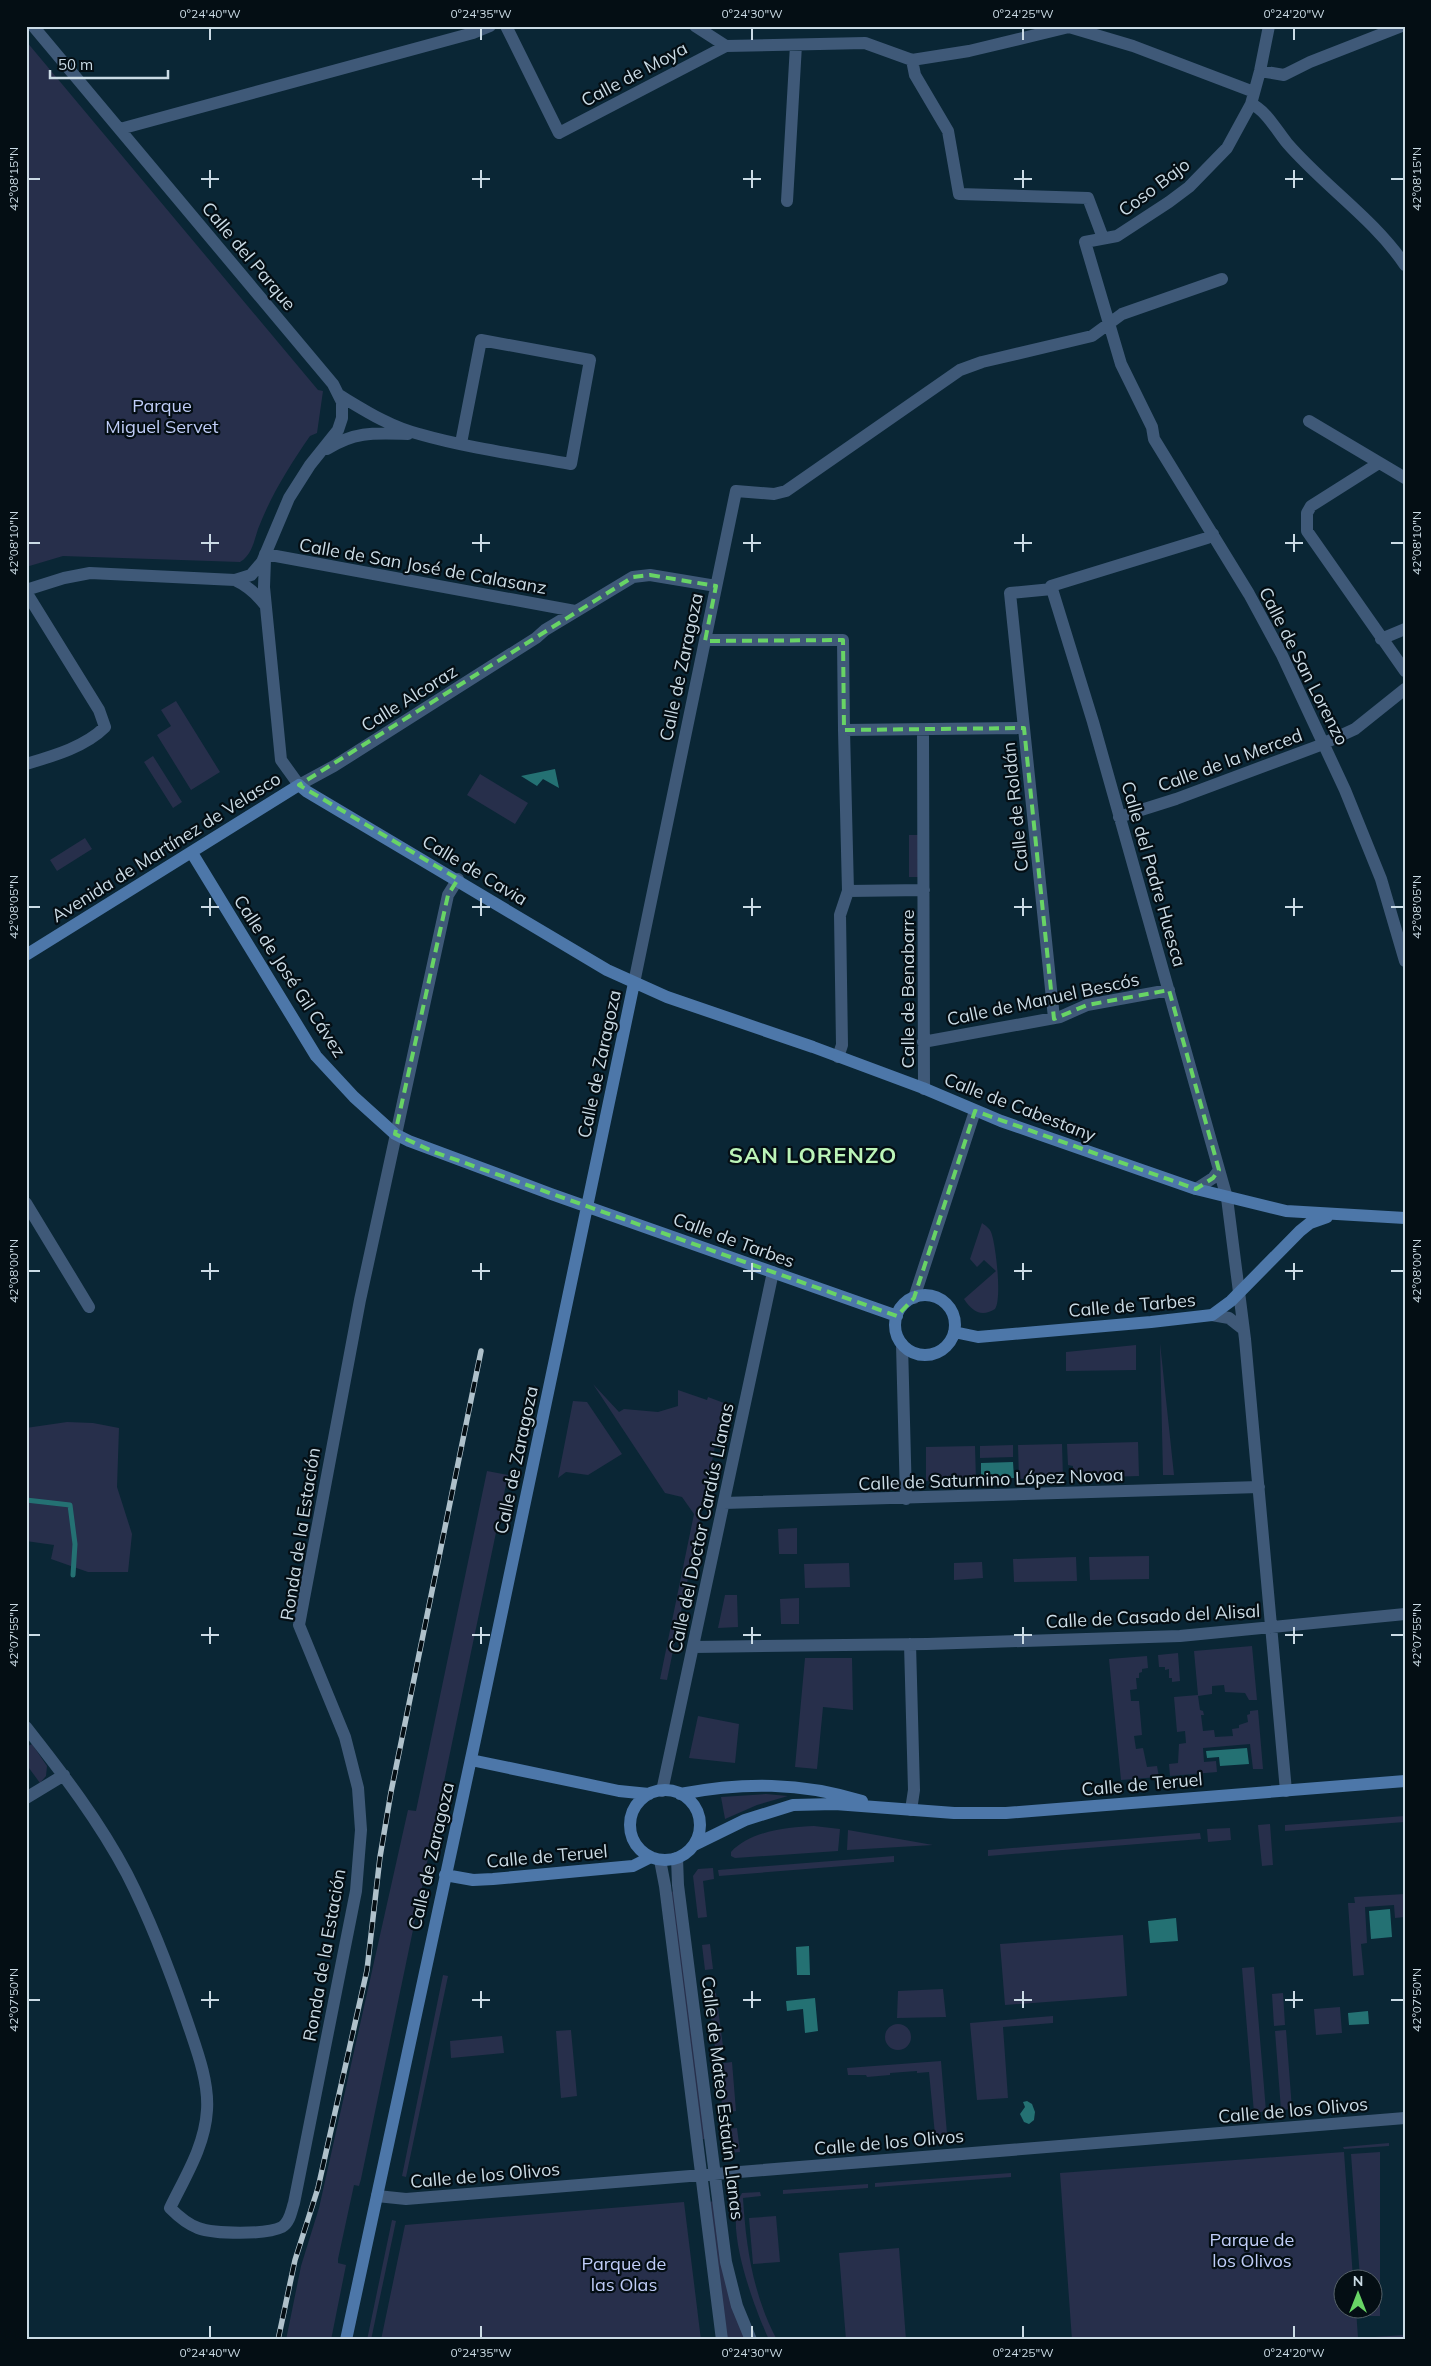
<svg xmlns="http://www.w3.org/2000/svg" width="1431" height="2366" font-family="Mulish,sans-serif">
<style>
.green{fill:#272f4b}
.water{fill:#247173}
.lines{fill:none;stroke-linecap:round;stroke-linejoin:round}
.stream{stroke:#247173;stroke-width:5}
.street{stroke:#3f5978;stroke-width:12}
.secondary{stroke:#4d77a9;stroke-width:12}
.rail-casing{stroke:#afc1cb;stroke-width:5.5}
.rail{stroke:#040e14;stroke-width:4;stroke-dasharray:11;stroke-linecap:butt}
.marked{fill:none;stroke:#68d465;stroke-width:4;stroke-dasharray:10 6;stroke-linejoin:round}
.ticks{fill:none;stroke:#cbdbe5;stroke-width:2}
.labels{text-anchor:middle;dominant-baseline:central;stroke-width:4.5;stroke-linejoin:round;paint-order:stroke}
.street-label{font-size:18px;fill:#cbdbe5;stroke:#040e14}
.park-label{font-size:18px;fill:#c0cdf8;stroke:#040e14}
.district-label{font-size:22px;font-weight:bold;letter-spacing:1px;fill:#bcf5b8;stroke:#040e14}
.neatline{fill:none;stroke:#cbdbe5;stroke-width:2}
.ticks-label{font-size:12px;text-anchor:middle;fill:#cbdbe5}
</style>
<rect width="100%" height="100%" fill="#0a2635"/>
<!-- green -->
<path class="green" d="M 26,41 L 318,390 L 323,391 L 317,433 L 310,436 C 290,465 271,495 258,529 C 254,541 252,555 240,562 L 63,556 L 26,567 Z
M 176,701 L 220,772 L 191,790 L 157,735 L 171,726 L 161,710 Z
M 153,756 L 182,802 L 173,808 L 144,762 Z
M 480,774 L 528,803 L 515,824 L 467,795 Z
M 909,835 L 919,835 L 919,877 L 909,877 Z
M 85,838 L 92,849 L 57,871 L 50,860 Z
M 982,1223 C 986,1226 991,1229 992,1235 C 996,1248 1002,1299 995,1309 C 981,1318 972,1311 964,1299 L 996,1271 L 984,1260 L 977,1267 L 970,1259 Z
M 1160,1343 L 1174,1475 L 1163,1475 Z
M 1136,1345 L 1136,1370 L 1066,1371 L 1066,1352 Z
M 593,1384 L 619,1412 L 624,1409 L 658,1412 L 678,1406 L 678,1390 L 707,1400 L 708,1397 L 724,1403 L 667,1680 L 660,1679 L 694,1514 L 682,1497 L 665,1493 Z
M 573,1401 L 587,1402 L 622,1454 L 588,1475 L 566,1472 L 558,1478 Z
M 67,1422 L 93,1423 L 119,1428 L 117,1487 L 132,1534 L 128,1572 L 88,1572 L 51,1559 L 54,1545 L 26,1541 L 26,1428 Z
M 1138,1442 L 1139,1476 L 1073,1478 L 1073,1466 L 1068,1465 L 1067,1444 Z
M 1062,1444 L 1063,1478 L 1019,1479 L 1018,1445 Z
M 1013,1445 L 1013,1457 L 980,1458 L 980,1446 Z
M 975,1446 L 976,1480 L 926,1481 L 926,1447 Z
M 487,1471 L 508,1475 L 361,2179 L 359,2186 L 354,2185 L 338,2259 L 338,2263 L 346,2265 L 331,2340 L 286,2340 L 301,2266 L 319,2208 L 408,1810 L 416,1811 Z
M 797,1528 L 797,1554 L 779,1554 L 778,1529 Z
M 1149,1556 L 1149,1579 L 1090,1580 L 1089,1557 Z
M 1076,1557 L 1077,1581 L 1014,1582 L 1013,1559 Z
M 982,1562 L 983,1578 L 954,1580 L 954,1563 Z
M 849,1563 L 850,1587 L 805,1588 L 804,1564 Z
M 725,1595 L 737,1595 L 738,1627 L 718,1628 Z
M 799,1598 L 799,1624 L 781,1624 L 780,1599 Z
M 1252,1646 L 1257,1700 L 1249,1700 L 1245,1693 L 1225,1692 L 1224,1685 L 1212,1686 L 1212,1694 L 1198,1696 L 1200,1710 L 1203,1711 L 1204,1715 L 1201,1715 L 1203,1731 L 1214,1730 L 1215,1737 L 1233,1736 L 1232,1729 L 1239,1728 L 1239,1725 L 1248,1722 L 1247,1715 L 1250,1714 L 1250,1711 L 1258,1710 L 1263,1769 L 1253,1769 L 1250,1744 L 1203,1748 L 1204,1762 L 1216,1761 L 1217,1772 L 1170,1776 L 1169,1764 L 1178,1763 L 1179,1744 L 1186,1743 L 1185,1731 L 1177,1732 L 1174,1697 L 1198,1695 L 1194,1651 Z
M 1178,1653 L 1180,1681 L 1172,1682 L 1172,1678 L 1169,1678 L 1169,1669 L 1165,1670 L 1165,1667 L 1159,1667 L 1158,1655 Z
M 1147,1656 L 1148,1668 L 1142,1669 L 1142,1672 L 1139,1673 L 1139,1678 L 1136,1678 L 1137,1689 L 1130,1690 L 1131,1701 L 1139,1701 L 1142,1735 L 1134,1736 L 1136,1749 L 1143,1748 L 1147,1767 L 1157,1766 L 1159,1777 L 1121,1780 L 1109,1659 Z
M 805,1658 L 852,1658 L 853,1710 L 823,1707 L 817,1769 L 795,1767 Z
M 698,1716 L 739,1724 L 735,1763 L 689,1758 Z
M 32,1744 L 47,1766 L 46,1776 L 40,1783 L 26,1764 L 26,1747 Z
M 766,1794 L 788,1796 L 757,1805 L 725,1819 L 721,1797 Z
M 1405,1816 L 1405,1822 L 1285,1831 L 1285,1825 Z
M 1270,1824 L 1273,1865 L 1262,1866 L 1258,1825 Z
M 814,1826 L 840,1829 L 838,1851 L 735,1858 L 731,1856 L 731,1852 C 750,1831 788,1827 814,1826 Z
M 1230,1828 L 1231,1840 L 1208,1842 L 1207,1829 Z
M 848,1830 L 933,1845 L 847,1850 Z
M 1200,1833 L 1201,1839 L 988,1856 L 988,1850 Z
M 894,1856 L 894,1862 L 719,1876 L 718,1870 Z
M 713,1868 L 714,1879 L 703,1881 L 707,1917 L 698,1918 L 693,1876 L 698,1869 Z
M 675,1891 L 706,2139 L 702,2139 L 670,1892 Z
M 1405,1894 L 1405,1917 L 1395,1918 L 1394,1905 L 1365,1907 L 1367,1943 L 1361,1944 L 1364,1975 L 1353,1976 L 1348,1903 L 1355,1903 L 1354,1897 Z
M 1123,1935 L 1127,1996 L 1005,2005 L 1000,1944 Z
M 710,1944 L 713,1969 L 705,1970 L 702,1945 Z
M 1254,1967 L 1266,2111 L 1254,2113 L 1242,1968 Z
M 443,1975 L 448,1976 L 406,2177 L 402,2176 Z
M 943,1989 L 946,2017 L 897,2018 L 898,1991 Z
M 716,1993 L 723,2046 L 715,2047 L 708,1995 Z
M 1283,1993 L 1285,2025 L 1274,2026 L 1272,1994 Z
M 1340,2007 L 1342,2033 L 1316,2035 L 1314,2009 Z
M 1053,2016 L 1053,2023 L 1003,2027 L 1008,2098 L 977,2100 L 970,2023 Z
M885 2037a13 13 0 1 1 26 0a13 13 0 1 1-26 0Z
M 571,2030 L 577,2096 L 561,2098 L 556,2031 Z
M 1286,2030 L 1292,2109 L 1281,2110 L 1275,2031 Z
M 502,2036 L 504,2053 L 451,2058 L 450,2041 Z
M 941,2061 L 947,2134 L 935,2135 L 929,2072 L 917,2073 L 917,2071 L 890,2073 L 890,2075 L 867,2077 L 866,2075 L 848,2075 L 847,2068 Z
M 732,2062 L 736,2111 L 723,2113 L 717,2064 Z
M 737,2128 L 740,2152 L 728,2153 L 725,2129 Z
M 1389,2143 L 1389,2146 L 1344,2149 L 1343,2147 Z
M 1344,2152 L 1353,2278 L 1344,2278 L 1344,2308 L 1356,2309 L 1358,2338 L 1405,2335 L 1405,2337 L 1368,2340 L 1072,2340 L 1060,2173 Z
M 1380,2152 L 1380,2316 L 1363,2316 L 1362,2309 L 1374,2308 L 1374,2278 L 1360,2278 L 1351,2154 Z
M 1011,2173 L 1011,2177 L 875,2187 L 875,2183 Z
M 868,2184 L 868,2188 L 783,2194 L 783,2190 Z
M 760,2192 L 761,2196 L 743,2198 C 746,2247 753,2295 777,2340 L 769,2340 C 755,2309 722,2224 742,2193 Z
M 714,2201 L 746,2340 L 726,2340 L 709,2202 Z
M 684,2202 L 701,2340 L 381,2340 L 405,2225 Z
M 776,2216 L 780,2262 L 753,2264 L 749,2218 Z
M 392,2220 L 396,2221 L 371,2340 L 367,2340 Z
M 899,2248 L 906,2340 L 846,2340 L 839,2253 Z"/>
<!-- water -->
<path class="water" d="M 555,769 L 559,788 L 543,779 L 537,786 L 521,776 Z
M 1013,1462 L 1014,1478 L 981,1479 L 981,1463 Z
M 1247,1748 L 1249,1764 L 1220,1766 L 1219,1757 L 1207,1758 L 1206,1751 Z
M 1390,1909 L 1392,1937 L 1371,1939 L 1369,1911 Z
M 1176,1918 L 1178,1941 L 1150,1943 L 1148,1921 Z
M 809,1946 L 810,1975 L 797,1975 L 796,1947 Z
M 815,1998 L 818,2031 L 805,2033 L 803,2009 L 787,2011 L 786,2001 Z
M 1368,2011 L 1369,2024 L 1349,2025 L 1348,2013 Z
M 1027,2101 L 1032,2104 L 1035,2112 L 1034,2120 L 1029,2124 L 1024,2122 L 1020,2114 L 1025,2107 L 1023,2102 Z"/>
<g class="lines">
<!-- stream -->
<path class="stream" d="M 26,1500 L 70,1505 L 75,1544 L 73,1575"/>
<!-- street -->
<path class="street" d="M 506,26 L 559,133 L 726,46
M 695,26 L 726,46 L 865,43 L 912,60 L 969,51 L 1069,27 L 1133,46 L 1254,92
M 1269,26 L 1260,71 L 1251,104 L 1227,148 L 1189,187 L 1169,202 L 1117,236 L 1085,242 L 1121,364 L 1152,427 L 1154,439 L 1249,594 L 1282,655 L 1345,790 L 1381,879 L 1405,961
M 912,60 L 915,75 L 948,131 L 959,194 L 1088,198 L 1103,238
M 1260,71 L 1284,75 L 1310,62 L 1402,26
M 1251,104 C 1266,110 1277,131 1287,143 C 1324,186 1373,218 1405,265
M 120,129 L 473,33 L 490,26
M 787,201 L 796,45
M 339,395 C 364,410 390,427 419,434 C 468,448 520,455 571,464 L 590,360 L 481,340 L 461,443
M 1309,421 L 1405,478
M 327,449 C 355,431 375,433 408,434
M 1379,463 L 1311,506 L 1307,513 L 1307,531 L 1405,671
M 265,554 L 575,611
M 265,559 L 264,587 L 281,760 L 299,785 L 334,766 L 536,638 L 545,630 L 633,577 L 650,575 L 716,586
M 235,580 C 248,586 256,593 265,605
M 1052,589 L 1093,722 L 1227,1198 L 1245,1339 L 1286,1791
M 26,590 L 64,578 L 90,573 L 235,580 L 251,575 L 262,562 L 289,498 L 310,465 L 338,430 L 342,418 L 342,402 L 333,384 L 33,26
M 26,592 L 99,710 L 105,727 C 85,747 53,756 26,764
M 1381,639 L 1405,629
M 705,640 L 843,640 L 844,730
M 923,730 L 924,1089
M 1119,817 L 1176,799 L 1318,746 L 1355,729 L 1405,689
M 848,891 L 924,890
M 634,983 L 736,491 L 774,494 L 786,491 L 960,370 L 982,362 L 1092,336 L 1122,314 L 1222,279
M 1054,1018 L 1010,593 L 1052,589 L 1051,586 L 1207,538 L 1213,534
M 923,1042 L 1060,1017 L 1087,1005 L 1169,990
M 838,1057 L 842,1045 L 840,915 L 848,891 L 844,730 L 1024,728
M 1196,1189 L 1213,1178 L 1219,1170
M 26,1203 L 89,1307
M 914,1298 L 975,1111
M 1212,1315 L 1229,1318 L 1243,1329
M 902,1344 L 906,1499
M 724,1503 L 1259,1487
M 910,1644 L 914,1790 L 911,1810
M 694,1647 L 927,1644 L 1180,1636 L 1405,1614
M 26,1727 C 63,1774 99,1821 127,1874 C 151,1921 170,1971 187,2021 C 196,2048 209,2081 207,2110 C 205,2146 185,2177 170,2208 C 178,2216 187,2224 198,2228 C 214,2234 266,2235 282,2227 C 290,2222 291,2212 294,2203 L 356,1891 L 361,1830 L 358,1788 L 345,1737 L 299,1625 L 360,1300 L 448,895 L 458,879
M 662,1791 L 773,1272
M 26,1798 L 64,1775
M 677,1858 L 678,1885 L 726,2262 L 737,2306 L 751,2340
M 660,1860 L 665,1886 L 722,2340
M 377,2196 L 406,2199 L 1405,2118"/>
<!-- secondary -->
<path class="secondary" d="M 192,853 L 316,1056 L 354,1097 L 395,1134 L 409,1141 L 551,1194 L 897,1316
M 26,955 L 299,785 L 306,791 L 607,970 L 667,997 L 813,1047 L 923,1088 L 1001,1121 L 1196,1189 L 1286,1211 L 1405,1218
M895 1325a30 30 0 1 1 60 0a30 30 0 1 1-60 0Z
M 954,1332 L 978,1337 L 1151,1322 L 1212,1315 L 1231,1301 L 1300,1231 L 1310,1223 L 1327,1217
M 471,1760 L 619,1791 L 649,1794
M630 1825a35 35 0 1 1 70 0a35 35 0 1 1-70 0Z
M 680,1794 C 743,1782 801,1782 862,1801
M 694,1845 L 745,1820 L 793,1805 L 835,1804 L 954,1813 L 1006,1813 L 1405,1781
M 445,1875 L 473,1880 L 493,1879 L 622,1867 L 633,1866 L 651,1857
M 346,2340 L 475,1740 L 634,983"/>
<!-- rail casing -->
<g class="rail-casing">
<path id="rail" d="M 278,2340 L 295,2260 L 318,2188 L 367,1970 L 380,1857 L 391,1792 L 481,1351"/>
</g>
<!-- rail -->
<use href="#rail" class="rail"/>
</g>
<!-- marked area -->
<path class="marked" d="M 650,575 L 716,586 L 705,641 L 843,640 L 844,730 L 1024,728 L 1054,1019 L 1087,1005 L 1169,990 L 1219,1170 L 1213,1178 L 1196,1189 L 975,1111 L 914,1298 L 897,1316 L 434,1152 L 395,1134 L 448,895 L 458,879 L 299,785 L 633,577 Z"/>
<!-- ticks -->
<path class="ticks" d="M 210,28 L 210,40M 481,28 L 481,40M 752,28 L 752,40M 1023,28 L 1023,40M 1294,28 L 1294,40M 210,170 L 210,188M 481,170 L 481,188M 752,170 L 752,188M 1023,170 L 1023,188M 1294,170 L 1294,188M 28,179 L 40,179M 201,179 L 219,179M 472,179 L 490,179M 743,179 L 761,179M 1014,179 L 1032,179M 1285,179 L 1303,179M 1391,179 L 1404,179M 210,534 L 210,552M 481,534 L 481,552M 752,534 L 752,552M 1023,534 L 1023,552M 1294,534 L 1294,552M 28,543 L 40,543M 201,543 L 219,543M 472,543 L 490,543M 743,543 L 761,543M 1014,543 L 1032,543M 1285,543 L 1303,543M 1391,543 L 1404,543M 210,898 L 210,916M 481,898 L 481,916M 752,898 L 752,916M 1023,898 L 1023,916M 1294,898 L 1294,916M 28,907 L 40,907M 201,907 L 219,907M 472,907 L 490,907M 743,907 L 761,907M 1014,907 L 1032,907M 1285,907 L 1303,907M 1391,907 L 1404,907M 210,1263 L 210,1280M 481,1263 L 481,1280M 752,1263 L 752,1280M 1023,1263 L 1023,1280M 1294,1263 L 1294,1280M 28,1271 L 40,1271M 201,1271 L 219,1271M 472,1271 L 490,1271M 743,1271 L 761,1271M 1014,1271 L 1032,1271M 1285,1271 L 1303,1271M 1391,1271 L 1404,1271M 210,1627 L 210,1644M 481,1627 L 481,1644M 752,1627 L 752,1644M 1023,1627 L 1023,1644M 1294,1627 L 1294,1644M 28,1635 L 40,1635M 201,1635 L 219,1635M 472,1635 L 490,1635M 743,1635 L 761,1635M 1014,1635 L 1032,1635M 1285,1635 L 1303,1635M 1391,1635 L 1404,1635M 210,1991 L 210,2008M 481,1991 L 481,2008M 752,1991 L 752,2008M 1023,1991 L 1023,2008M 1294,1991 L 1294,2008M 28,2000 L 40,2000M 201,2000 L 219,2000M 472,2000 L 490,2000M 743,2000 L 761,2000M 1014,2000 L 1032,2000M 1285,2000 L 1303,2000M 1391,2000 L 1404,2000M 210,2326 L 210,2338M 481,2326 L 481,2338M 752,2326 L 752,2338M 1023,2326 L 1023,2338M 1294,2326 L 1294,2338"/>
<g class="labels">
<!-- street labels -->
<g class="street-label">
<text transform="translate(634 74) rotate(-28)">Calle de Moya</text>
<text transform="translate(1154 187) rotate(-37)">Coso Bajo</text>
<text transform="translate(249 256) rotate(50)">Calle del Parque</text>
<text transform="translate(423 566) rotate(10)">Calle de San José de Calasanz</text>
<text transform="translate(1304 666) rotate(63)">Calle de San Lorenzo</text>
<text transform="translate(681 667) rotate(-78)">Calle de Zaragoza</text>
<text transform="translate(409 698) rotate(-32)">Calle Alcoraz</text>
<text transform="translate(1230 760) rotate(-20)">Calle de la Merced</text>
<text transform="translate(1015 807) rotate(-96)">Calle de Roldán</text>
<text transform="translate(166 847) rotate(-32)">Avenida de Martínez de Velasco</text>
<text transform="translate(475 870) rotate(31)">Calle de Cavia</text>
<text transform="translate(1154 874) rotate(74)">Calle del Padre Huesca</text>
<text transform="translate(290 976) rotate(57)">Calle de José Gil Cávez</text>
<text transform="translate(907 989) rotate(-90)">Calle de Benabarre</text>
<text transform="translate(1043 999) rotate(-12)">Calle de Manuel Bescós</text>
<text transform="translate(599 1064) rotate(-78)">Calle de Zaragoza</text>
<text transform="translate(1020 1107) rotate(21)">Calle de Cabestany</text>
<text transform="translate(734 1240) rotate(20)">Calle de Tarbes</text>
<text transform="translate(1132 1305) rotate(-5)">Calle de Tarbes</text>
<text transform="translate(516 1460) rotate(-78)">Calle de Zaragoza</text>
<text transform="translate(991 1479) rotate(-2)">Calle de Saturnino López Novoa</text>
<text transform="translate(701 1528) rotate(-78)">Calle del Doctor Cardús Llanas</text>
<text transform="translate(300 1534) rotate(-81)">Ronda de la Estación</text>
<text transform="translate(1153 1616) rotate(-3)">Calle de Casado del Alisal</text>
<text transform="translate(1142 1784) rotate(-5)">Calle de Teruel</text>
<text transform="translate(431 1856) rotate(-77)">Calle de Zaragoza</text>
<text transform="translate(547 1856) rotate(-5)">Calle de Teruel</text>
<text transform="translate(324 1955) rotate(-80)">Ronda de la Estación</text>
<text transform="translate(723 2098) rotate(83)">Calle de Mateo Estaún Llanas</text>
<text transform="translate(1293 2110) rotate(-5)">Calle de los Olivos</text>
<text transform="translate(889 2142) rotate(-5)">Calle de los Olivos</text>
<text transform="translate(485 2175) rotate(-5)">Calle de los Olivos</text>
</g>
<!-- park labels -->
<g class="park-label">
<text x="162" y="405">Parque<tspan x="162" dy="21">Miguel Servet</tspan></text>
<text x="1252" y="2239">Parque de<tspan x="1252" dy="21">los Olivos</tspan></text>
<text x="624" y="2263">Parque de<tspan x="624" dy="21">las Olas</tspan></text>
</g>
<!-- district labels -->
<g class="district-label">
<text x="813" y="1155">SAN LORENZO</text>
</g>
</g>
<!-- border -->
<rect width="1431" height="2366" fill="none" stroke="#040e14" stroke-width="55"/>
<!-- north arrow -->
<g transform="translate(1358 2294)"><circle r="24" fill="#040e14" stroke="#546068"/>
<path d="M0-4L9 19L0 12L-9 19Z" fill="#68d465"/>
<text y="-8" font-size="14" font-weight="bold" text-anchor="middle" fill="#cbdbe5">N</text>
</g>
<!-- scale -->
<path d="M50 70v8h118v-8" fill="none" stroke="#cbdbe5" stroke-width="2.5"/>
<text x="58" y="70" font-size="15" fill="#cbdbe5" stroke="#040e14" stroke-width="4" paint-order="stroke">50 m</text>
<rect x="28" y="28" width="1376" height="2310" class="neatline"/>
<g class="ticks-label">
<text x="210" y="18">0°24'40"W</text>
<text x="481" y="18">0°24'35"W</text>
<text x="752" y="18">0°24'30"W</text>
<text x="1023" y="18">0°24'25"W</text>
<text x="1294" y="18">0°24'20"W</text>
<text transform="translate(14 179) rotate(-90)" y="4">42°08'15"N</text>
<text transform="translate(1417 179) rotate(-90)" y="4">42°08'15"N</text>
<text transform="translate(14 543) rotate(-90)" y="4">42°08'10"N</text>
<text transform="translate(1417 543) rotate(-90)" y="4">42°08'10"N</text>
<text transform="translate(14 907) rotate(-90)" y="4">42°08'05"N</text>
<text transform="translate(1417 907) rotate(-90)" y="4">42°08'05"N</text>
<text transform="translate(14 1271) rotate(-90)" y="4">42°08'00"N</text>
<text transform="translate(1417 1271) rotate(-90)" y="4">42°08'00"N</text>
<text transform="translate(14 1635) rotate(-90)" y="4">42°07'55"N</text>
<text transform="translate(1417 1635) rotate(-90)" y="4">42°07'55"N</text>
<text transform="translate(14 2000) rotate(-90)" y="4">42°07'50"N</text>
<text transform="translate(1417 2000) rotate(-90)" y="4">42°07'50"N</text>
<text x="210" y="2357">0°24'40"W</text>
<text x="481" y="2357">0°24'35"W</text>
<text x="752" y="2357">0°24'30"W</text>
<text x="1023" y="2357">0°24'25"W</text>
<text x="1294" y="2357">0°24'20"W</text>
</g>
</svg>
